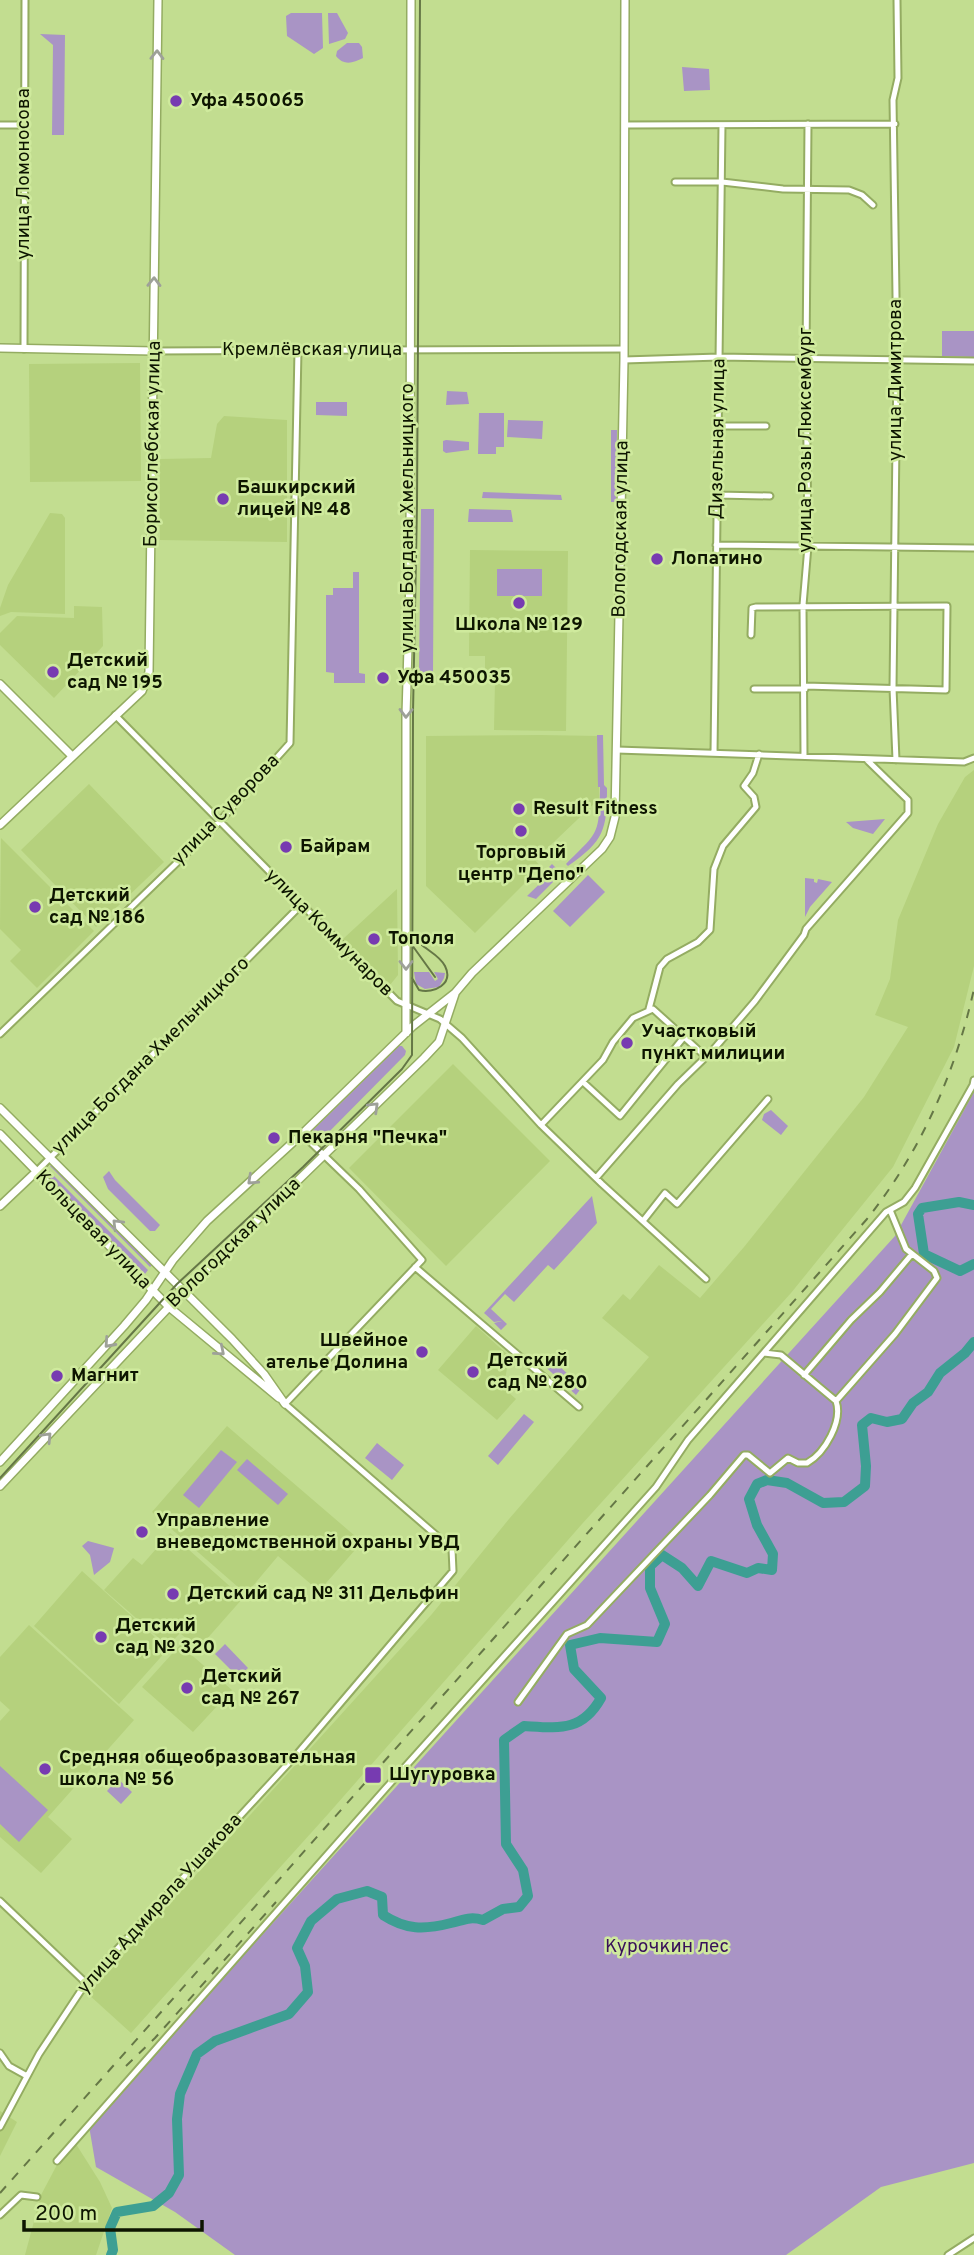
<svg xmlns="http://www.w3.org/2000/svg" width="974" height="2255" font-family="Overpass,sans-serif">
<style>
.built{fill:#b5d17d}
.green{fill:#a994c5}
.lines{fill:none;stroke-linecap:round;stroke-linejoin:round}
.river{stroke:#3d9f93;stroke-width:10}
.street-casing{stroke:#94ac62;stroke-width:9}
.secondary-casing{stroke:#94ac62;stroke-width:10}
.street{stroke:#fff;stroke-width:5}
.secondary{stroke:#fff;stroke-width:7}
.tram{stroke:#657746;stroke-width:2}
.rail{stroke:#657746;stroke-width:2;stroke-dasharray:9 9;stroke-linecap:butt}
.oneway{stroke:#9ea199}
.poi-dot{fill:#773bb1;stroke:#cfea9d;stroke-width:2.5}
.labels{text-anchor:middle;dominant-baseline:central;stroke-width:5;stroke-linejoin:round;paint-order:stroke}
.poi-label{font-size:19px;font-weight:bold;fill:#0d1500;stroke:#cfea9d;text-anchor:start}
.street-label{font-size:19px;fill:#0d1500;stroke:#cfea9d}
.park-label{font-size:19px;fill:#38105a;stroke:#cfea9d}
</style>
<rect width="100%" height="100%" fill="#c2dd90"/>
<!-- built -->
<path class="built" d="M 140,363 L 141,481 L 30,482 L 29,364 Z
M 224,416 L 287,420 L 287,542 L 160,540 L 160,459 L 211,458 L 217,424 Z
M 50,513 L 62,514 L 65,518 L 65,614 L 11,612 L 0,616 L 0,608 L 8,585 Z
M 470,550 L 568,551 L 566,731 L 494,730 L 495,680 L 485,679 L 485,656 L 469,656 Z
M 74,606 L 102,607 L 103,646 L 54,698 L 0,645 L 0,633 L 17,616 L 74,618 Z
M 540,735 L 599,736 L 599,799 L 535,860 L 541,867 L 475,933 L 426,886 L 426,736 Z
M 974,770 L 974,966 L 954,1047 L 893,1167 L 791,1293 L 582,1524 L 329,1813 L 131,2033 L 88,1994 L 432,1614 L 509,1519 L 649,1357 L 602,1318 L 623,1294 L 630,1300 L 659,1265 L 700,1298 L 744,1247 L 864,1097 L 908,1027 L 875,1015 L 890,979 L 898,920 L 938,824 L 965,777 Z
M 89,784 L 164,862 L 96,927 L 21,850 Z
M 1,838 L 94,931 L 37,988 L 10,961 L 21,950 L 0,929 Z
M 397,889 L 398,975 L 390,985 L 343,939 Z
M 453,1064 L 550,1161 L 446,1266 L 349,1168 Z
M 476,1326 L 509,1356 L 505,1380 L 508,1392 L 516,1399 L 497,1420 L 438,1370 Z
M 227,1426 L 362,1542 L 319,1591 L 278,1556 L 246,1594 L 152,1512 Z
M 170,1533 L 243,1598 L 198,1649 L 180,1633 L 168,1646 L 104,1590 L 133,1558 L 142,1565 Z
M 82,1571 L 168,1649 L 119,1704 L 34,1626 Z
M 29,1625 L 134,1720 L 48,1817 L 72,1839 L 41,1873 L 0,1837 L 0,1721 L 10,1710 L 0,1701 L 0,1657 Z
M 180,1645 L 232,1690 L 193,1732 L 142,1687 Z
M 0,2111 L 17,2122 L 0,2156 Z
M 76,2144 L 100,2182 L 112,2208 L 96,2255 L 25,2255 L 41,2195 L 59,2161 Z"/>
<!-- green -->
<path class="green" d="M 291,13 L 322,13 L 323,48 L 314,54 L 287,36 L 286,16 Z
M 328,13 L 337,13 L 348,33 L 345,39 L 329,44 Z
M 40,34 L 65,35 L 64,135 L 52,135 L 53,45 Z
M 347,43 L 359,43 L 362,47 L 363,58 C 353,63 344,66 336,56 L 337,51 Z
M 682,67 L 709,69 L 710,90 L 684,91 Z
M 942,331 L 974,331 L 974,357 L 942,356 Z
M 447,391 L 467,392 L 469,404 L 446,405 Z
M 316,402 L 347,402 L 347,416 L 316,415 Z
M 479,413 L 504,413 L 504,447 L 496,447 L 496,454 L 478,454 Z
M 508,420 L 543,421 L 542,439 L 507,437 Z
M 611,430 L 617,430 L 616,502 L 611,502 Z
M 446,440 L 469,442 L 469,450 L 446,453 L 443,451 L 443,441 Z
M 483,492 L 561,495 L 562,500 L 482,498 Z
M 421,509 L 434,509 L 433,674 L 419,674 Z
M 469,509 L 511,510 L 513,522 L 468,522 Z
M 497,569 L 542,569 L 542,596 L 497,596 Z
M 353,572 L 359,572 L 359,673 L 365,674 L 365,683 L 334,683 L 334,673 L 326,672 L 326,595 L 333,595 L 333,588 L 353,588 Z
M 597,735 L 603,735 L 604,785 L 607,788 C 607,830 604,841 568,866 L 566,864 C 599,831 599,836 600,787 L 598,787 Z
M 885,819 L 873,834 L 853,828 L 846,822 Z
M 552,864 L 560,872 L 560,875 L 536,899 L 527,896 L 553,871 L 549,867 Z
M 588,875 L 605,892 L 570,927 L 553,911 Z
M 805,878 L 814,879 L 814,882 L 817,883 L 818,879 L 832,882 L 810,907 L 805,917 Z
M 414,972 L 429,972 L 435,981 L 438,979 L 434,972 L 445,973 L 444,978 L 439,987 L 425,989 L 416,984 Z
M 399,1046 L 402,1046 L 406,1051 L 405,1055 L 321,1140 L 317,1141 L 311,1134 L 312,1131 Z
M 974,1092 L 974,2163 L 881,2187 L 786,2255 L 235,2255 L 175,2212 L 96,2167 L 89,2126 L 895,1236 Z
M 771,1110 L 788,1126 L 781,1135 L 762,1120 L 764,1114 Z
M 53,1163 L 153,1264 L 150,1267 L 50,1166 Z
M 47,1169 L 148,1270 L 145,1274 L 44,1173 Z
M 109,1171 L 115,1180 L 160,1225 L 155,1231 L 150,1231 L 108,1189 L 103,1177 Z
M 592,1196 L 597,1223 L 554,1270 L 548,1265 L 514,1302 L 505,1294 L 491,1309 L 507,1324 L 501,1330 L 494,1323 L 502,1321 L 494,1322 L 484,1313 Z
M 546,1354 L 582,1387 L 576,1395 L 539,1361 Z
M 524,1414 L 534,1422 L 498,1465 L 488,1456 Z
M 377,1443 L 404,1465 L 392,1480 L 365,1458 Z
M 221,1450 L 237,1462 L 199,1508 L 183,1495 Z
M 247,1459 L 288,1494 L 278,1505 L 237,1470 Z
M 88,1541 L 114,1548 L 110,1562 L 94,1575 L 90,1555 L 82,1546 Z
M 225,1644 L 248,1668 L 238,1677 L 215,1654 Z
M 0,1766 L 48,1810 L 19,1842 L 0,1824 Z
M 118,1779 L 132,1792 L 121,1804 L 107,1791 Z"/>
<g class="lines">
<!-- river -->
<path class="river" d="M 974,1205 L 959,1202 L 922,1208 L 918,1214 L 924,1254 L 960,1271 L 974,1264
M 111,2255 L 113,2250 L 110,2228 L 117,2212 L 153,2206 L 169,2193 L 179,2175 L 177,2119 L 180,2094 L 197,2054 L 215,2041 L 289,2014 L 308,1992 L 305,1966 L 297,1948 L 311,1921 L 337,1899 L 367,1891 L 382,1897 L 383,1915 C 406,1930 424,1930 451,1923 C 464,1920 470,1916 483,1920 L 503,1909 L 519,1907 L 528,1896 L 523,1870 L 506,1844 L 504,1740 L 524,1726 C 559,1728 582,1732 601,1698 L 574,1669 L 570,1645 L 600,1638 L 657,1642 L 665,1624 L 650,1588 L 650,1566 L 662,1555 L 682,1568 L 698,1586 L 711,1561 L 747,1573 L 758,1568 L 772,1570 L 773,1554 L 757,1525 L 749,1499 L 757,1484 L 767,1480 L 787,1483 L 823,1503 L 844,1502 L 865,1486 L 866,1466 L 862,1425 L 871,1418 L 887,1422 L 902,1419 L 913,1403 L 928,1392 L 940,1373 L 965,1353 L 974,1342"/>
<!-- street casing -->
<g class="street-casing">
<path id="street" d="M 0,125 L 25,125
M 625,125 L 895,124
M 675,182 L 722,182 L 783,189 L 849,190 L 862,195 L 873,205
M 24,349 L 25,0
M 154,351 L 624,349
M 624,360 L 719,357 L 974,361
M 718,426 L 766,426
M 717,495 L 770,496
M 716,545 L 974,548
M 751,635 L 752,608 L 756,607 L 947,606 L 946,690 L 805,686
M 754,689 L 805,689
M 115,715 L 397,1001 L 440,1019 L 462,1038 L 541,1125 L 602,1184 L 706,1279
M 617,750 L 964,762 L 974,758
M 714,753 L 722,125
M 804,755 L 803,605 L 808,546 L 806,359 L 808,124
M 896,760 L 893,688 L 897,361 L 893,100 L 898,78 L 897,0
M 649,1009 L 660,967 L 667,959 L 698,942 L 710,930 L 714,869 L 723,846 L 756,807 L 754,797 L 744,786 L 753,773 L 759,754
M 0,1034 L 219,822 L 290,743 L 298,350
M 583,1082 L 620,1116 L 684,1037 L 706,1057
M 541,1125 L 603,1060 L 613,1042 L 633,1018 L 653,1009 L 684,1037
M 37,1171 L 301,905
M 596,1178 L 678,1084 L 713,1050 L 755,1001 L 804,935 L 806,929 L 908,813 L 908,800 L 866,759
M 643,1221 L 665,1193 L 677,1204 L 768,1099
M 415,1267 L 579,1407
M 764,1353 L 781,1355 L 836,1401
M 804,1375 L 851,1320 L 880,1292 L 912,1254
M 518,1702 L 567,1634 L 587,1625 L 710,1495 L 744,1455 L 748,1455 L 770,1473 L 788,1458 L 798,1463 L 807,1463 C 825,1453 843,1421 836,1401 L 895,1334 L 937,1278 L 934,1271 L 906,1249 L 890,1210
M 0,1901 L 86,1983
M 0,2053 L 9,2066 L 27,2076
M 0,2127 L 39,2054 L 86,1983 L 298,1753 L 453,1571 L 452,1549 L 285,1404 L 422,1260 L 359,1189 L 302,1134
M 57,2161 L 386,1788 L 656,1487 L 688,1440 L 886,1212 L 904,1202 L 915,1188 L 973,1085 L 974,1080
M 0,2215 L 21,2195 L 37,2197
M 948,2255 L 974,2238"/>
</g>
<!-- secondary casing -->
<g class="secondary-casing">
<path id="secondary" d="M 0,348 L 154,351
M 0,684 L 71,755
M 0,825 L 142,691 L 149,672 L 158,0
M 406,1033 L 406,715 L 410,578 L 411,0
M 0,1108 L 232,1339 L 264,1374 L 285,1404
M 0,1134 L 169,1307 L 279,1398
M 0,1206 L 37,1171
M 0,1462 L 124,1326 L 146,1300 L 173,1260 L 207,1221 L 302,1134 L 413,1026 L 455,993 L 472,973 L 602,849 L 610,837 L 615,817 L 624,360 L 625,0
M 0,1486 L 184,1291 L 424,1058 L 439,1042 L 455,994"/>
</g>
<!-- street -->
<use href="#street" class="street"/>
<!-- secondary -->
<use href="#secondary" class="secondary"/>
<!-- tram -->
<path class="tram" d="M 412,945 L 435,977
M 412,978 L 419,990 C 434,994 454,984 445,966 C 438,952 420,949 413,934
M 0,1478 L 177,1284 L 303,1167 L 402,1069 L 412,1055 L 413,712 L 417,504 L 420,0"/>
<!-- rail -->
<path class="rail" d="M 126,2066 L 155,2038 L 276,1902
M 0,2193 L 867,1219 C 921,1151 955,1074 974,989"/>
</g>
<!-- one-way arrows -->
<defs><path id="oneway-chevron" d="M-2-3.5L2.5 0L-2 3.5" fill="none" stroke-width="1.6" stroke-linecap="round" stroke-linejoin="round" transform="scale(1.75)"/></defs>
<g class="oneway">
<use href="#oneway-chevron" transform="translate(157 55) rotate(-89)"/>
<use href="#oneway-chevron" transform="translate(154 282) rotate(-89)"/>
<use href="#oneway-chevron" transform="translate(406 713) rotate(91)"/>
<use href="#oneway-chevron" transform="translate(406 965) rotate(90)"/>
<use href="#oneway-chevron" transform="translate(374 1107) rotate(-44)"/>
<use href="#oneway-chevron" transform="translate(252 1180) rotate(137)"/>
<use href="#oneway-chevron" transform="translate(117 1224) rotate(-135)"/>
<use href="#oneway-chevron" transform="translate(109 1343) rotate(132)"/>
<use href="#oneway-chevron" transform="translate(220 1351) rotate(40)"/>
<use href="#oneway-chevron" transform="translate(47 1437) rotate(-47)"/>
</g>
<!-- markers -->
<g class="poi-dot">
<circle cx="176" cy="101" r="7"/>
<circle cx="223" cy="499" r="7"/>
<circle cx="657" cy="559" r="7"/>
<circle cx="519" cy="603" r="7"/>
<circle cx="53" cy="672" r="7"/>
<circle cx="383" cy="678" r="7"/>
<circle cx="519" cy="809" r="7"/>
<circle cx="521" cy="831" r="7"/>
<circle cx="286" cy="847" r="7"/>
<circle cx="35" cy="907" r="7"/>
<circle cx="374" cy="939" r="7"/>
<circle cx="627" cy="1043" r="7"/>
<circle cx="274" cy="1138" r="7"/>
<circle cx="422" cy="1352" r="7"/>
<circle cx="473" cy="1372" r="7"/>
<circle cx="57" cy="1376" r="7"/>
<circle cx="142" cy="1532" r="7"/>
<circle cx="173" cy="1594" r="7"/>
<circle cx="101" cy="1637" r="7"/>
<circle cx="187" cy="1688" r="7"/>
<circle cx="45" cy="1769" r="7"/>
<rect x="364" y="1766" width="18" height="18" rx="3.5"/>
</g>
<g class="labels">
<!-- poi labels -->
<g class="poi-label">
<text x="190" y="101">Уфа 450065</text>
<text x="237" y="488">Башкирский<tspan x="237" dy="22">лицей № 48</tspan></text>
<text x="671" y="559">Лопатино</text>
<text x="519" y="625" text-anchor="middle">Школа № 129</text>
<text x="67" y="661">Детский<tspan x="67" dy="22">сад № 195</tspan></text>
<text x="397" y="678">Уфа 450035</text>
<text x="533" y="809">Result Fitness</text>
<text x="300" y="847">Байрам</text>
<text x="521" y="853" text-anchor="middle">Торговый<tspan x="521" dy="22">центр "Депо"</tspan></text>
<text x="49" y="896">Детский<tspan x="49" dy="22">сад № 186</tspan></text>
<text x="388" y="939">Тополя</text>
<text x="641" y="1032">Участковый<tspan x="641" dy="22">пункт милиции</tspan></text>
<text x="288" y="1138">Пекарня "Печка"</text>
<text x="408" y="1341" text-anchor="end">Швейное<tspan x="408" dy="22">ателье Долина</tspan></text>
<text x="487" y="1361">Детский<tspan x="487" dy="22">сад № 280</tspan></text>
<text x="71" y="1376">Магнит</text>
<text x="156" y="1521">Управление<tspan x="156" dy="22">вневедомственной охраны УВД</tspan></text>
<text x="187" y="1594">Детский сад № 311 Дельфин</text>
<text x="115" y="1626">Детский<tspan x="115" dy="22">сад № 320</tspan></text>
<text x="201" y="1677">Детский<tspan x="201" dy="22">сад № 267</tspan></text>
<text x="59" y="1758">Средняя общеобразовательная<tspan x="59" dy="22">школа № 56</tspan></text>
<text x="389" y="1775">Шугуровка</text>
</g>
<!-- street labels -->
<g class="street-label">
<text transform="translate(24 174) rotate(-90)">улица Ломоносова</text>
<text x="312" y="350">Кремлёвская улица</text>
<text transform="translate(896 380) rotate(-90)">улица Димитрова</text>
<text transform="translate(718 439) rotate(-89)">Дизельная улица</text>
<text transform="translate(806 440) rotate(-90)">улица Розы Люксембург</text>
<text transform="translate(153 444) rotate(-89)">Борисоглебская улица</text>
<text transform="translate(408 518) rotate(-90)">улица Богдана Хмельницкого</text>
<text transform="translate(621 529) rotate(-89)">Вологодская улица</text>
<text transform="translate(226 810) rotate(-46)">улица Суворова</text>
<text transform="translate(329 933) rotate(45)">улица Коммунаров</text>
<text transform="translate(151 1056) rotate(-45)">улица Богдана Хмельницкого</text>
<text transform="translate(93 1230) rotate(46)">Кольцевая улица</text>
<text transform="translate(234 1243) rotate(-44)">Вологодская улица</text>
<text transform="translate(160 1904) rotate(-48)">улица Адмирала Ушакова</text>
</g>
<!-- park labels -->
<g class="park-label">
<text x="667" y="1947">Курочкин лес</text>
</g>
</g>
<!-- scale -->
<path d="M24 2220v10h178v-10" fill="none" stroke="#0d1500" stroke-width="3.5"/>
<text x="35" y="2220" font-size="21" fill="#0d1500" stroke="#cfea9d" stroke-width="5" paint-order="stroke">200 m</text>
</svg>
